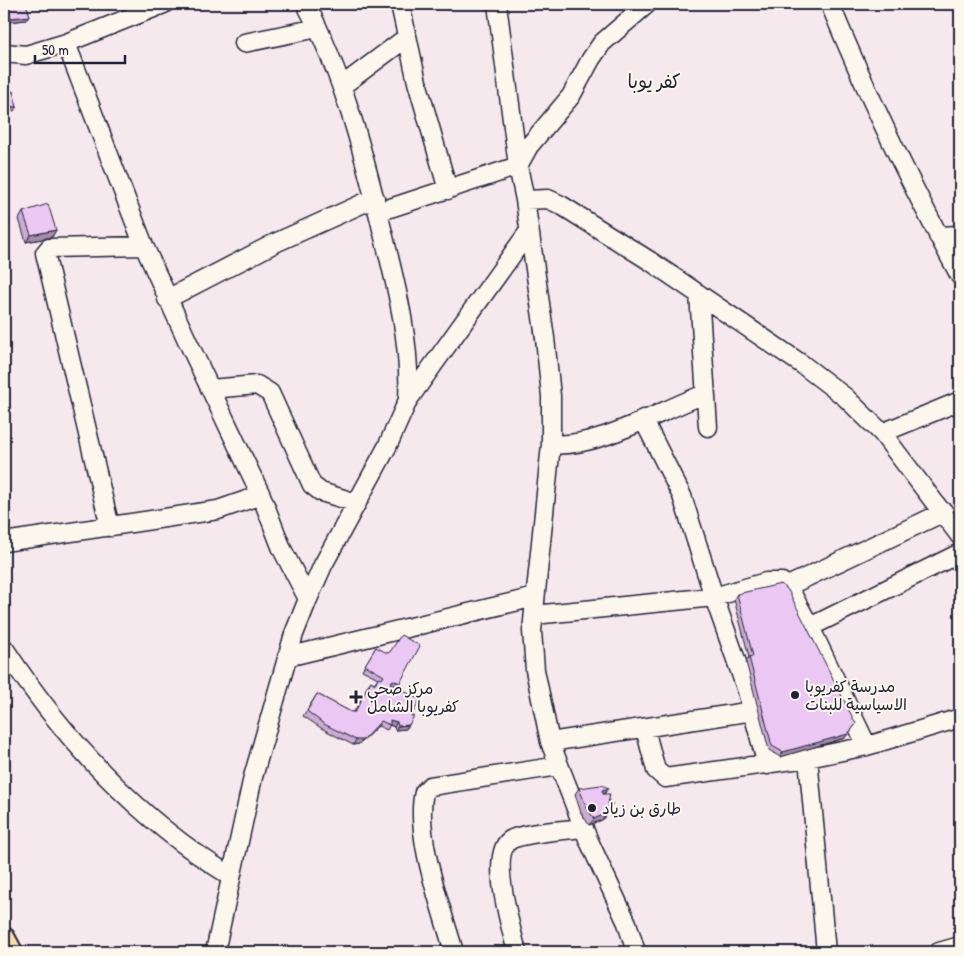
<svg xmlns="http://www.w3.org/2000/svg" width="964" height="956" font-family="'Patrick Hand','Playpen Sans Arabic',sans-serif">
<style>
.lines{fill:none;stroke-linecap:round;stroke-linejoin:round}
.minor-casing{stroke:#22223b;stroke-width:21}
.major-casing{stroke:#22223b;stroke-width:26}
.minor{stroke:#fbf7ec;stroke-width:18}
.major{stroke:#fcdcac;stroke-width:22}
.wall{fill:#caacd2;stroke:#22223b}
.shaded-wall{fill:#a48cab;stroke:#22223b}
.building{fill:#ebc8f4;stroke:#22223b}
.poi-dot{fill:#22223b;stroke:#fbf7ec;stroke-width:2}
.labels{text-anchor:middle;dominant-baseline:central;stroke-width:4;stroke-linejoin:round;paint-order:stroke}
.poi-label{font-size:16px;fill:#22223b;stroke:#fbf7ec;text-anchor:start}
.quarter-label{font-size:19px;fill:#22223b;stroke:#fbf7ec}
</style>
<rect width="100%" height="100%" fill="#f6e9ee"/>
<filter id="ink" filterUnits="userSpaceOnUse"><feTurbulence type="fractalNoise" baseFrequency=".02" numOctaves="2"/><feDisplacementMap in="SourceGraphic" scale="10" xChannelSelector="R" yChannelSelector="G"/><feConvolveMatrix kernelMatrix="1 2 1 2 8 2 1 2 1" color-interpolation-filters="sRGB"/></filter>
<g filter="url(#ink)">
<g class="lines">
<!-- minor casing -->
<g class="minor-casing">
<path id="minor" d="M 306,4 C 343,75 363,151 382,229 C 396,285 411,341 408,400
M 400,4 L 417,82 L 448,190
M 497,4 L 518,166 L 525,200 L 545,338 L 551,396 L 551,444 L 532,631 L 535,670 L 550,742 L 588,839 L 627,923 L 636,952
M 830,4 C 868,97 912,187 960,276
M 66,43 L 144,246 L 187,340 L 261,495 L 282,549 L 308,599
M 244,43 L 318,28
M 4,53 L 26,55 L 66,43 L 164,4
M 343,85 L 406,38
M 525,200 L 548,199 L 561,205 L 650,261 L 803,365 L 845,397 L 882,433 L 960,536
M 378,212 L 518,166 L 529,146 L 571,96 L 591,59 L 602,43 L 647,4
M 938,236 L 960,235
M 699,294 L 708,427
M 167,299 L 275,243 L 375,198
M 210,389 L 257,385 L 270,393 L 312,485 L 321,492 L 357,503
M 643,419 L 682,496 L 714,597 L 747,691 L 767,765
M 882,433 L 960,401
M 551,444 C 597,449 661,410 705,394
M 110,527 L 45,253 L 49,248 L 144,246
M 4,542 L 218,510 L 261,495
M 788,586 L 944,512
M 534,615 L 714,597 L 766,582 L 782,582 L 791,592 L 810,627 L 867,746
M 810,627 L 960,553
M 4,648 C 62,737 139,821 231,876
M 287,657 L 535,597
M 645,729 L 656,770 L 665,778 L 808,758 L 867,746 L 960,718
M 550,742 L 753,711
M 808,758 L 826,952
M 215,952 L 253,777 L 294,634 L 308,599 L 323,565 L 387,447 L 408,400 L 529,231
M 454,952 C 442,909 414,836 424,792 L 430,786 L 437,785 L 559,766
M 517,952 C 512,931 487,851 512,839 C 528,832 565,830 584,828
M 939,952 L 960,946"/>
</g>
<!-- major casing -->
<g class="major-casing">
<path id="major" d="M 4,939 L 11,952"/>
</g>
<!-- minor -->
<use href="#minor" class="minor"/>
<!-- major -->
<use href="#major" class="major"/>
</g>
<!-- wall -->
<path class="wall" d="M 4,4 L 26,4 L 30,16 L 26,20 L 8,22 L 4,13 Z
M 23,212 L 56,230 L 52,237 L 26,242 L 19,219 Z
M 737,594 L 845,738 L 780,757 L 769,750 L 746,662 L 749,657 L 734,599 Z
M 376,647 L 400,683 L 397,687 L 411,716 L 409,725 L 406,729 L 395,730 L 394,727 L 390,725 L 387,730 L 378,726 L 359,744 L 353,745 L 321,728 L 303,716 L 317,694 L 351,712 L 354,712 L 368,685 L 371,681 L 374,683 L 378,678 L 362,670 Z
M 579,788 L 604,794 L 609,809 L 605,818 L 602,820 L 589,825 L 581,813 L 575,794 Z"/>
<!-- shaded-wall -->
<path class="shaded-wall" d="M 30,16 L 26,20 L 8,22 L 11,18 Z
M 4,106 L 17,107 L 14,111 L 4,111 Z
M 56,230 L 52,237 L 26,242 L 31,235 Z
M 393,680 L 400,683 L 397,687 L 390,684 Z
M 390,720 L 397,722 L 394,727 L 387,724 Z
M 381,721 L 378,726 L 359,744 L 353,745 L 356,740 Z
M 856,724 L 845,738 L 780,757 L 783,752 Z
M 409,725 L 406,729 L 395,730 L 398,726 Z
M 609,788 L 604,794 L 597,797 L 602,790 Z
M 609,811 L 602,820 L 589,825 L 594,819 Z"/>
<!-- building -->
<path class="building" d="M 5,4 L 26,4 L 30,16 L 11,18 Z
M 4,83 L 6,83 L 10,93 L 13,91 L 17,107 L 4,106 Z
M 48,204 L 56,230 L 31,235 L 23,212 Z
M 781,584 L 788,590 L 856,724 L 848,734 L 783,752 L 772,746 L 749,657 L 753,656 L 737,594 Z
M 401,635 L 420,646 L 400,683 L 393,680 L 390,683 L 420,700 L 411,716 L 414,716 L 409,725 L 398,726 L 397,722 L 390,720 L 390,725 L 381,721 L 363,740 L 356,740 L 324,724 L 307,711 L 317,694 L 351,712 L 355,712 L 371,681 L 375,684 L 378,678 L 382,679 L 384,676 L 365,665 L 376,647 L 387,653 L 390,652 Z
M 601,785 L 609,788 L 602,790 L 603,794 L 610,794 L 608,804 L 613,804 L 608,807 L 609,811 L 607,813 L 594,819 L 586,806 L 579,788 Z"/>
</g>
<!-- markers -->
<g class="poi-dot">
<circle cx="795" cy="695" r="5"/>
<path d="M353.5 689.5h5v5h5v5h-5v5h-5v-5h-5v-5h5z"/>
<circle cx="592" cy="808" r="5"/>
</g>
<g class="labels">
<!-- poi labels -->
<g class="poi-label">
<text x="805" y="686">مدرسة كفريوبا<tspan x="805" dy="18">الاسياسية للبنات</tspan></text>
<text x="367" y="688">مركز صحي<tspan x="367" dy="18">كفريوبا الشامل</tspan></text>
<text x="602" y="808">طارق بن زياد</text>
</g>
<!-- quarter labels -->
<g class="quarter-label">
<text x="654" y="81">كفر يوبا</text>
</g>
</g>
<!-- margin -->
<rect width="964" height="956" fill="none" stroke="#fbf7ec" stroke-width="20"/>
<rect x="10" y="10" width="944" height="936" fill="none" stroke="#22223b" stroke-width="2" filter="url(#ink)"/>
<!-- scale -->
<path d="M35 55v8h90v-8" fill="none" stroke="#22223b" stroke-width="2.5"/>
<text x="42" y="55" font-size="15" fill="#22223b" stroke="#fbf7ec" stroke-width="4" paint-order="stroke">50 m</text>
</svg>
